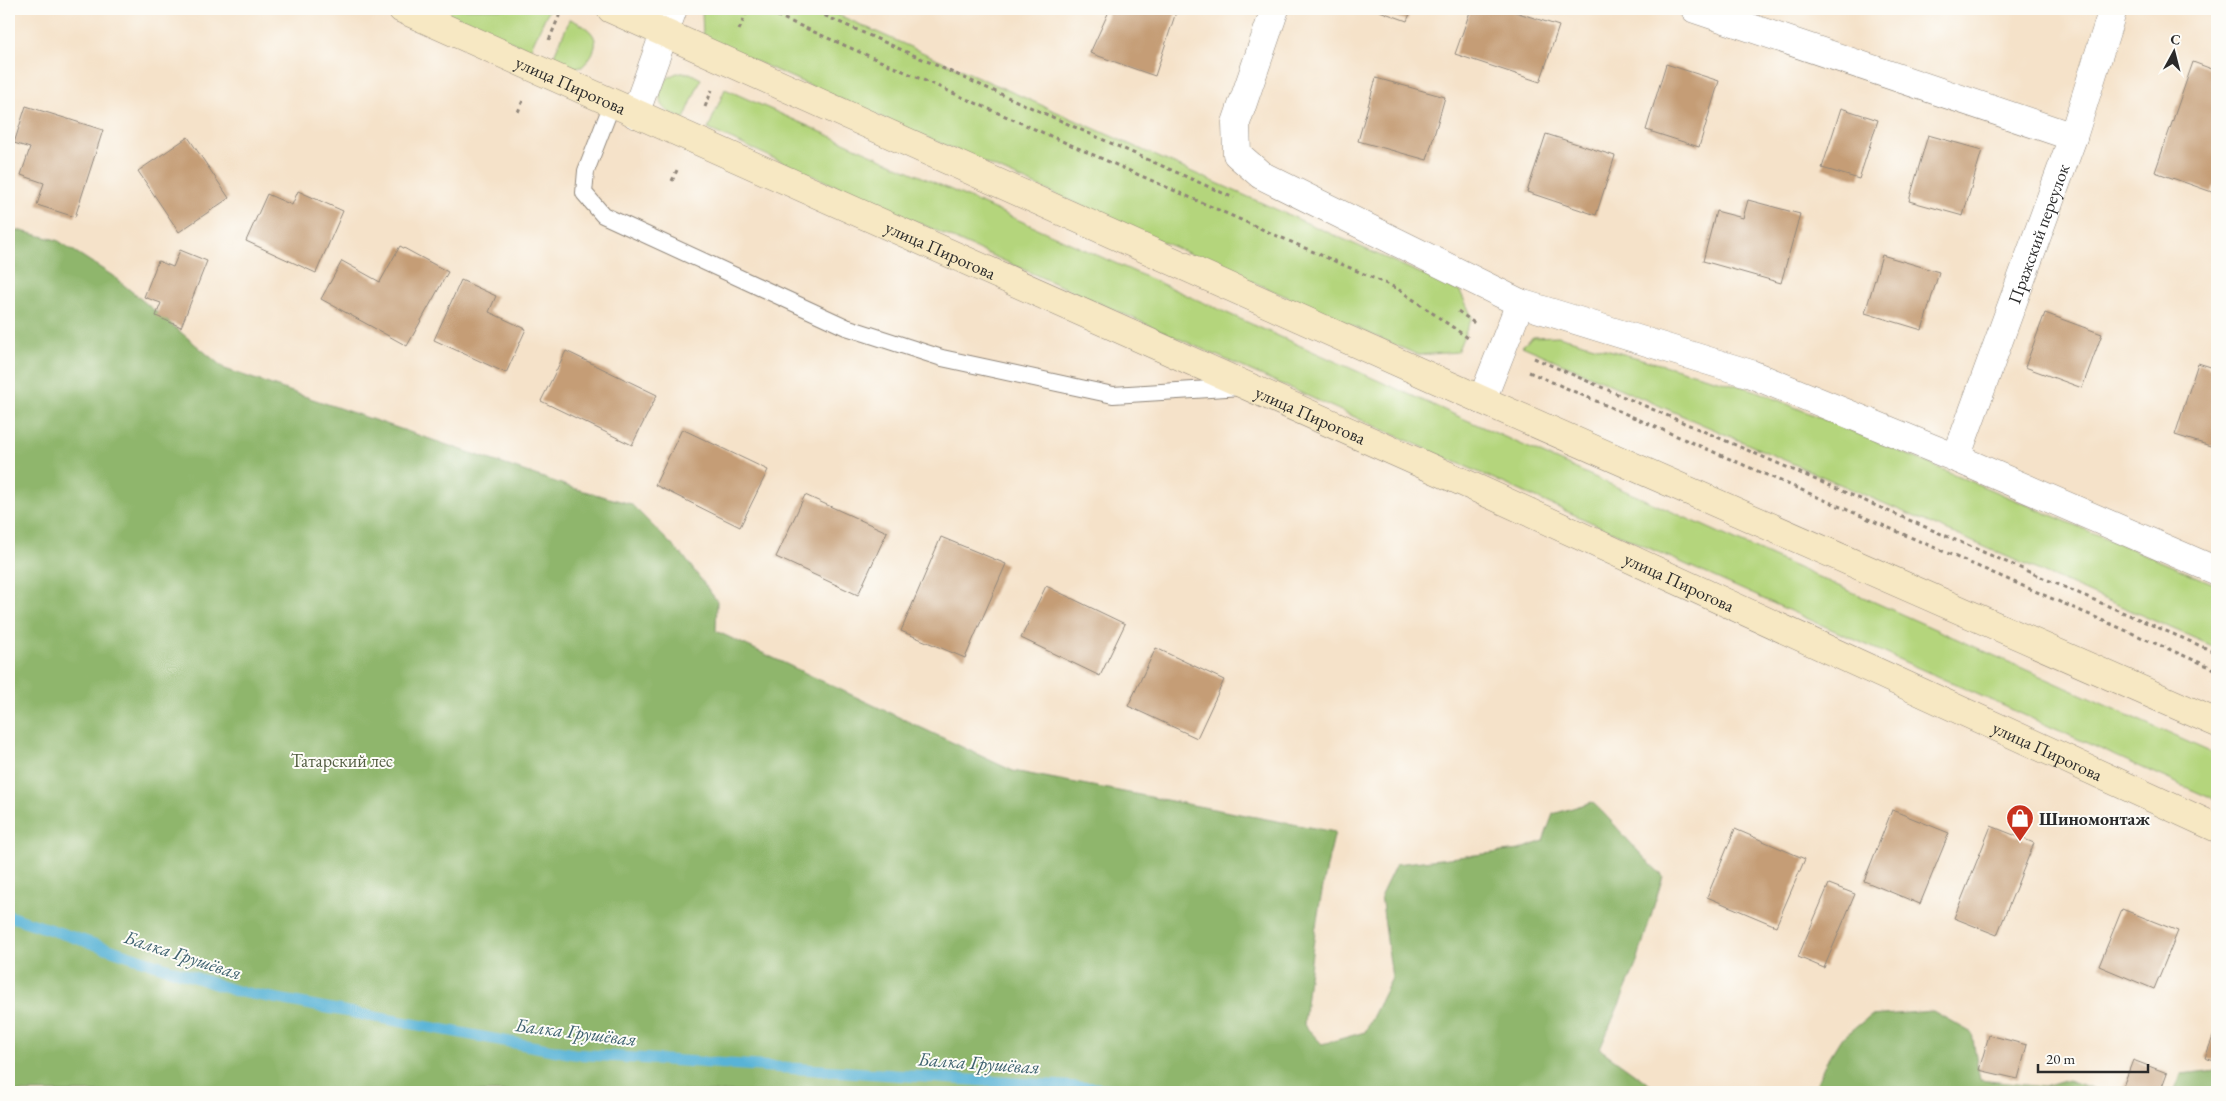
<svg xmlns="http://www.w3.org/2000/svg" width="2226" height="1101" font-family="'EB Garamond',serif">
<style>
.green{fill:#b4d57c;stroke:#708054}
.forest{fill:#8fb66c;stroke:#5d704c}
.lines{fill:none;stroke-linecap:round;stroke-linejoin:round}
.stream{stroke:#58b3d6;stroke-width:11}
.building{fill:#c59d76}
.lane-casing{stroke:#90867a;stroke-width:18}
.street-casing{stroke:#90867a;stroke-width:29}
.secondary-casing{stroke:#90867a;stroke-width:29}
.path{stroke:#90867a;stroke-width:3;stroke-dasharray:4 4;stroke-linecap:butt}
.lane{stroke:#fff;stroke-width:16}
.street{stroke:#fff;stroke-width:28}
.secondary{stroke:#f7e8c3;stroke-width:28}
.labels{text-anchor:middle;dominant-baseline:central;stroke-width:4;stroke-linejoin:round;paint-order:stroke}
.street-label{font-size:18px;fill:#2b2b2b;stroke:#fdfcf7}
.park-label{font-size:18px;fill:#545e43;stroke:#fdfcf7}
.poi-label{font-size:18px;font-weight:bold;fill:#2b2b2b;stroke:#fdfcf7;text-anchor:start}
.water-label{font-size:19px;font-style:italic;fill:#3d616f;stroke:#fdfcf7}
</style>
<rect width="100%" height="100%" fill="#fdfcf7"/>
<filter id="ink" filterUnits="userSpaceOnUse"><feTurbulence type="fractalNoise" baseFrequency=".02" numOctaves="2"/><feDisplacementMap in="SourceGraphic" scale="10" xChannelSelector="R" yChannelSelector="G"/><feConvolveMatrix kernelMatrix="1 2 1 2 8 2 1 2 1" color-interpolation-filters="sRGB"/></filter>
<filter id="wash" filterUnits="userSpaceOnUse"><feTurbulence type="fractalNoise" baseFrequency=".0096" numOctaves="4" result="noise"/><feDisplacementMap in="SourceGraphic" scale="20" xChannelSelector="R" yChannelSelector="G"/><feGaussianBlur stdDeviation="1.12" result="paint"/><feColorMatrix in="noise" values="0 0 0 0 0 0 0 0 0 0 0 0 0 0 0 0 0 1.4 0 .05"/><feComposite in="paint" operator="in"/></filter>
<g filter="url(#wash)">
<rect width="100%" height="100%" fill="#f5e2c9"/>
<!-- green -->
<path class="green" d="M 436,9 L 549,9 L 530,50 Z
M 702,9 L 825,9 L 1460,291 L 1472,317 L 1457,352 L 1418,355 L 703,38 Z
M 570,19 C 598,31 604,44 582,67 L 568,68 L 551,62 Z
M 677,73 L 690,73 L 701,79 L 684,119 C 679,117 673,115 669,112 C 652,99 660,79 677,73 Z
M 725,89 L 2217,755 L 2217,801 L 708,129 Z
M 1558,336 L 1754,390 L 2217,585 L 2217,648 L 1522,346 L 1533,337 Z"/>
<!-- forest -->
<path class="forest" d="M 9,228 L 57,240 L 113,276 L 225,369 L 573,488 L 631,504 L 684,557 L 717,601 L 716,631 L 1013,771 L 1335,832 C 1319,896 1310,959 1304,1025 L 1322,1044 L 1365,1032 L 1392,978 L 1381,895 L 1396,864 L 1519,850 L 1543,841 L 1553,814 L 1592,802 C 1617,825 1637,853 1663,876 L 1636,965 L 1600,1049 L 1660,1092 L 9,1092 Z
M 1933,1011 L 1972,1033 L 1980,1080 L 2044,1087 L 2068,1080 L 2104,1092 L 1813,1092 L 1824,1066 L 1840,1040 L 1870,1016 Z
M 2217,1070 L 2217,1092 L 2175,1092 L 2181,1074 Z"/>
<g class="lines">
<!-- stream -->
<path class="stream" d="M 9,916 L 236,991 L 574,1054 L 1155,1092"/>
</g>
<g id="blocks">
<!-- building -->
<path class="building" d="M 1110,9 L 1168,9 L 1176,12 L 1155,76 L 1090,53 Z
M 1374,9 L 1412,9 L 1407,21 Z
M 1471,9 L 1506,9 L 1559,26 L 1540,82 L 1455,54 Z
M 2193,62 L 2217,71 L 2217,176 L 2212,192 L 2155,172 Z
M 1666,64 L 1719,81 L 1699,147 L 1646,130 Z
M 1376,78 L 1445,97 L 1427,160 L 1358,141 Z
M 26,106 L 103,130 L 75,217 L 37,205 L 44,183 L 21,175 L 30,148 L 14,143 Z
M 1841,108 L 1878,120 L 1859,179 L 1822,168 Z
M 1546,134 L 1615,156 L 1596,215 L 1527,192 Z
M 1928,135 L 1982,150 L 1963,216 L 1909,201 Z
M 188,137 L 229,198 L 179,232 L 138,171 Z
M 298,191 L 343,211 L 316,273 L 246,241 L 267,194 L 292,205 Z
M 1748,200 L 1800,214 L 1781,283 L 1703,261 L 1716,211 L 1743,218 Z
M 400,246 L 448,272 L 407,346 L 321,299 L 342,261 L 380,282 Z
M 180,250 L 207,261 L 181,327 L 156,316 L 161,303 L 144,297 L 158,261 L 173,267 Z
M 1882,255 L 1939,272 L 1922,330 L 1865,313 Z
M 461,280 L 496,296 L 489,312 L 526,329 L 506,373 L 434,340 Z
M 2045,313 L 2102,334 L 2082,388 L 2025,367 Z
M 566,351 L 657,395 L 632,445 L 541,401 Z
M 2198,363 L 2217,369 L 2217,448 L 2175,435 Z
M 682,429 L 768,470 L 740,527 L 655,485 Z
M 805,495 L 887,532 L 858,595 L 776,557 Z
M 941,537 L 1006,564 L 965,658 L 901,631 Z
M 1046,586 L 1125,624 L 1100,676 L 1021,638 Z
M 1156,648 L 1224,680 L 1197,738 L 1128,706 Z
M 1892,810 L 1949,833 L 1920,904 L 1864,881 Z
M 1991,826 L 2034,843 L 1997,935 L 1954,918 Z
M 1735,829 L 1805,859 L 1776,926 L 1707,897 Z
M 1829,884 L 1855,894 L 1824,968 L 1798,957 Z
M 2122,909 L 2178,931 L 2154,989 L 2099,966 Z
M 2217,1026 L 2217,1062 L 2205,1058 Z
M 1989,1035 L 2027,1045 L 2018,1079 L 1979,1070 Z
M 2133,1060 L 2167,1073 L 2160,1092 L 2131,1092 L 2122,1089 Z"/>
</g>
</g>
<g filter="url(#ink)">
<use href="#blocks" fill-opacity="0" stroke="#90867a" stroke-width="1"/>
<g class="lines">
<!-- lane casing -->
<g class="lane-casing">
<path id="lane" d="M 612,104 L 586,171 L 584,193 L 603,215 L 846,327 L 942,358 L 1113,395 L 1242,387"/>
</g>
<!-- street casing -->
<g class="street-casing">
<g id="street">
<path d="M 1275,9 L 1236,123 L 1237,154 L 1261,175 L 1520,303 L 1751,374 L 1956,458 L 2217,571"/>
<path d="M 1695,9 L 2073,137"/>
<path d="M 635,114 L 673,9"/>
<path d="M 1482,400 L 1520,303"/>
<path id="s1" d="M 1956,458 L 2073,137 L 2113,9"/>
</g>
</g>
<!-- secondary casing -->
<g class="secondary-casing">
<g id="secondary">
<path id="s2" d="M 402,9 L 1487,493 L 2217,828"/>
<path d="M 611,9 L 1482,400 L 2217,723"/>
</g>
</g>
<!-- path -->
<path class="path" d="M 762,9 L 1398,289 L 1471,340
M 810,9 L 1234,198
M 739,30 L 748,9
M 549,40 L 562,9
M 705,107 L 712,90
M 518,112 L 524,98
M 672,181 L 678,168
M 1458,311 L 1477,325
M 1534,358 L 2217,653
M 1529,372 L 2217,670"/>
<!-- lane -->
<use href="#lane" class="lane"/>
<!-- street -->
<use href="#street" class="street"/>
<!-- secondary -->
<use href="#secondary" class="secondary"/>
</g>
</g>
<!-- icons -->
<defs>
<g id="shop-pin" transform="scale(1.4375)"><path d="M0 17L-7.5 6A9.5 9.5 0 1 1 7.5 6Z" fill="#c8321e" stroke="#fdfcf7"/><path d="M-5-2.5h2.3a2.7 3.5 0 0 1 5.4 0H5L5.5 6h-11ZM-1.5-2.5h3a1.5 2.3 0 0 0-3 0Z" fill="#fff"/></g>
</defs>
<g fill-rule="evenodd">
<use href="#shop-pin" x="2020" y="818"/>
</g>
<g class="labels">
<!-- street labels -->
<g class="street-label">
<text stroke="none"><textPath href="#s2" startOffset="185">улица Пирогова</textPath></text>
<text stroke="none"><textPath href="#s1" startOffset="239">Пражский переулок</textPath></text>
<text stroke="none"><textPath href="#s2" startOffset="590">улица Пирогова</textPath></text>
<text stroke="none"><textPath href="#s2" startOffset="995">улица Пирогова</textPath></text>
<text stroke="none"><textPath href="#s2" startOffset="1400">улица Пирогова</textPath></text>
<text stroke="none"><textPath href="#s2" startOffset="1805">улица Пирогова</textPath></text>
</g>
<!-- park labels -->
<g class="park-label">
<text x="342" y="760">Татарский лес</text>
</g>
<!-- poi labels -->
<g class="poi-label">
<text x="2039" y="818">Шиномонтаж</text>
</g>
<!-- water labels -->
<g class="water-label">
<text transform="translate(183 955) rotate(18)">Балка Грушёвая</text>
<text transform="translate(576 1032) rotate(7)">Балка Грушёвая</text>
<text transform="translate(979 1063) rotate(4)">Балка Грушёвая</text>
</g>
</g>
<!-- margin -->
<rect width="2226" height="1101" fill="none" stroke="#fdfcf7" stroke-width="30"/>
<!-- north arrow -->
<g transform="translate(2174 52) rotate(7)" stroke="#fdfcf7" stroke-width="4" paint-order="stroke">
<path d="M0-4L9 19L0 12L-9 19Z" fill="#2b2b2b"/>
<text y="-8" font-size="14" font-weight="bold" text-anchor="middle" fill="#2b2b2b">С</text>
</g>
<!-- scale -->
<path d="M2038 1064v8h110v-8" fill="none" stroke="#2b2b2b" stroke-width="2.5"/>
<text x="2046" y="1064" font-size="15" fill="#2b2b2b" stroke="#fdfcf7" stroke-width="4" paint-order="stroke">20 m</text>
</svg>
